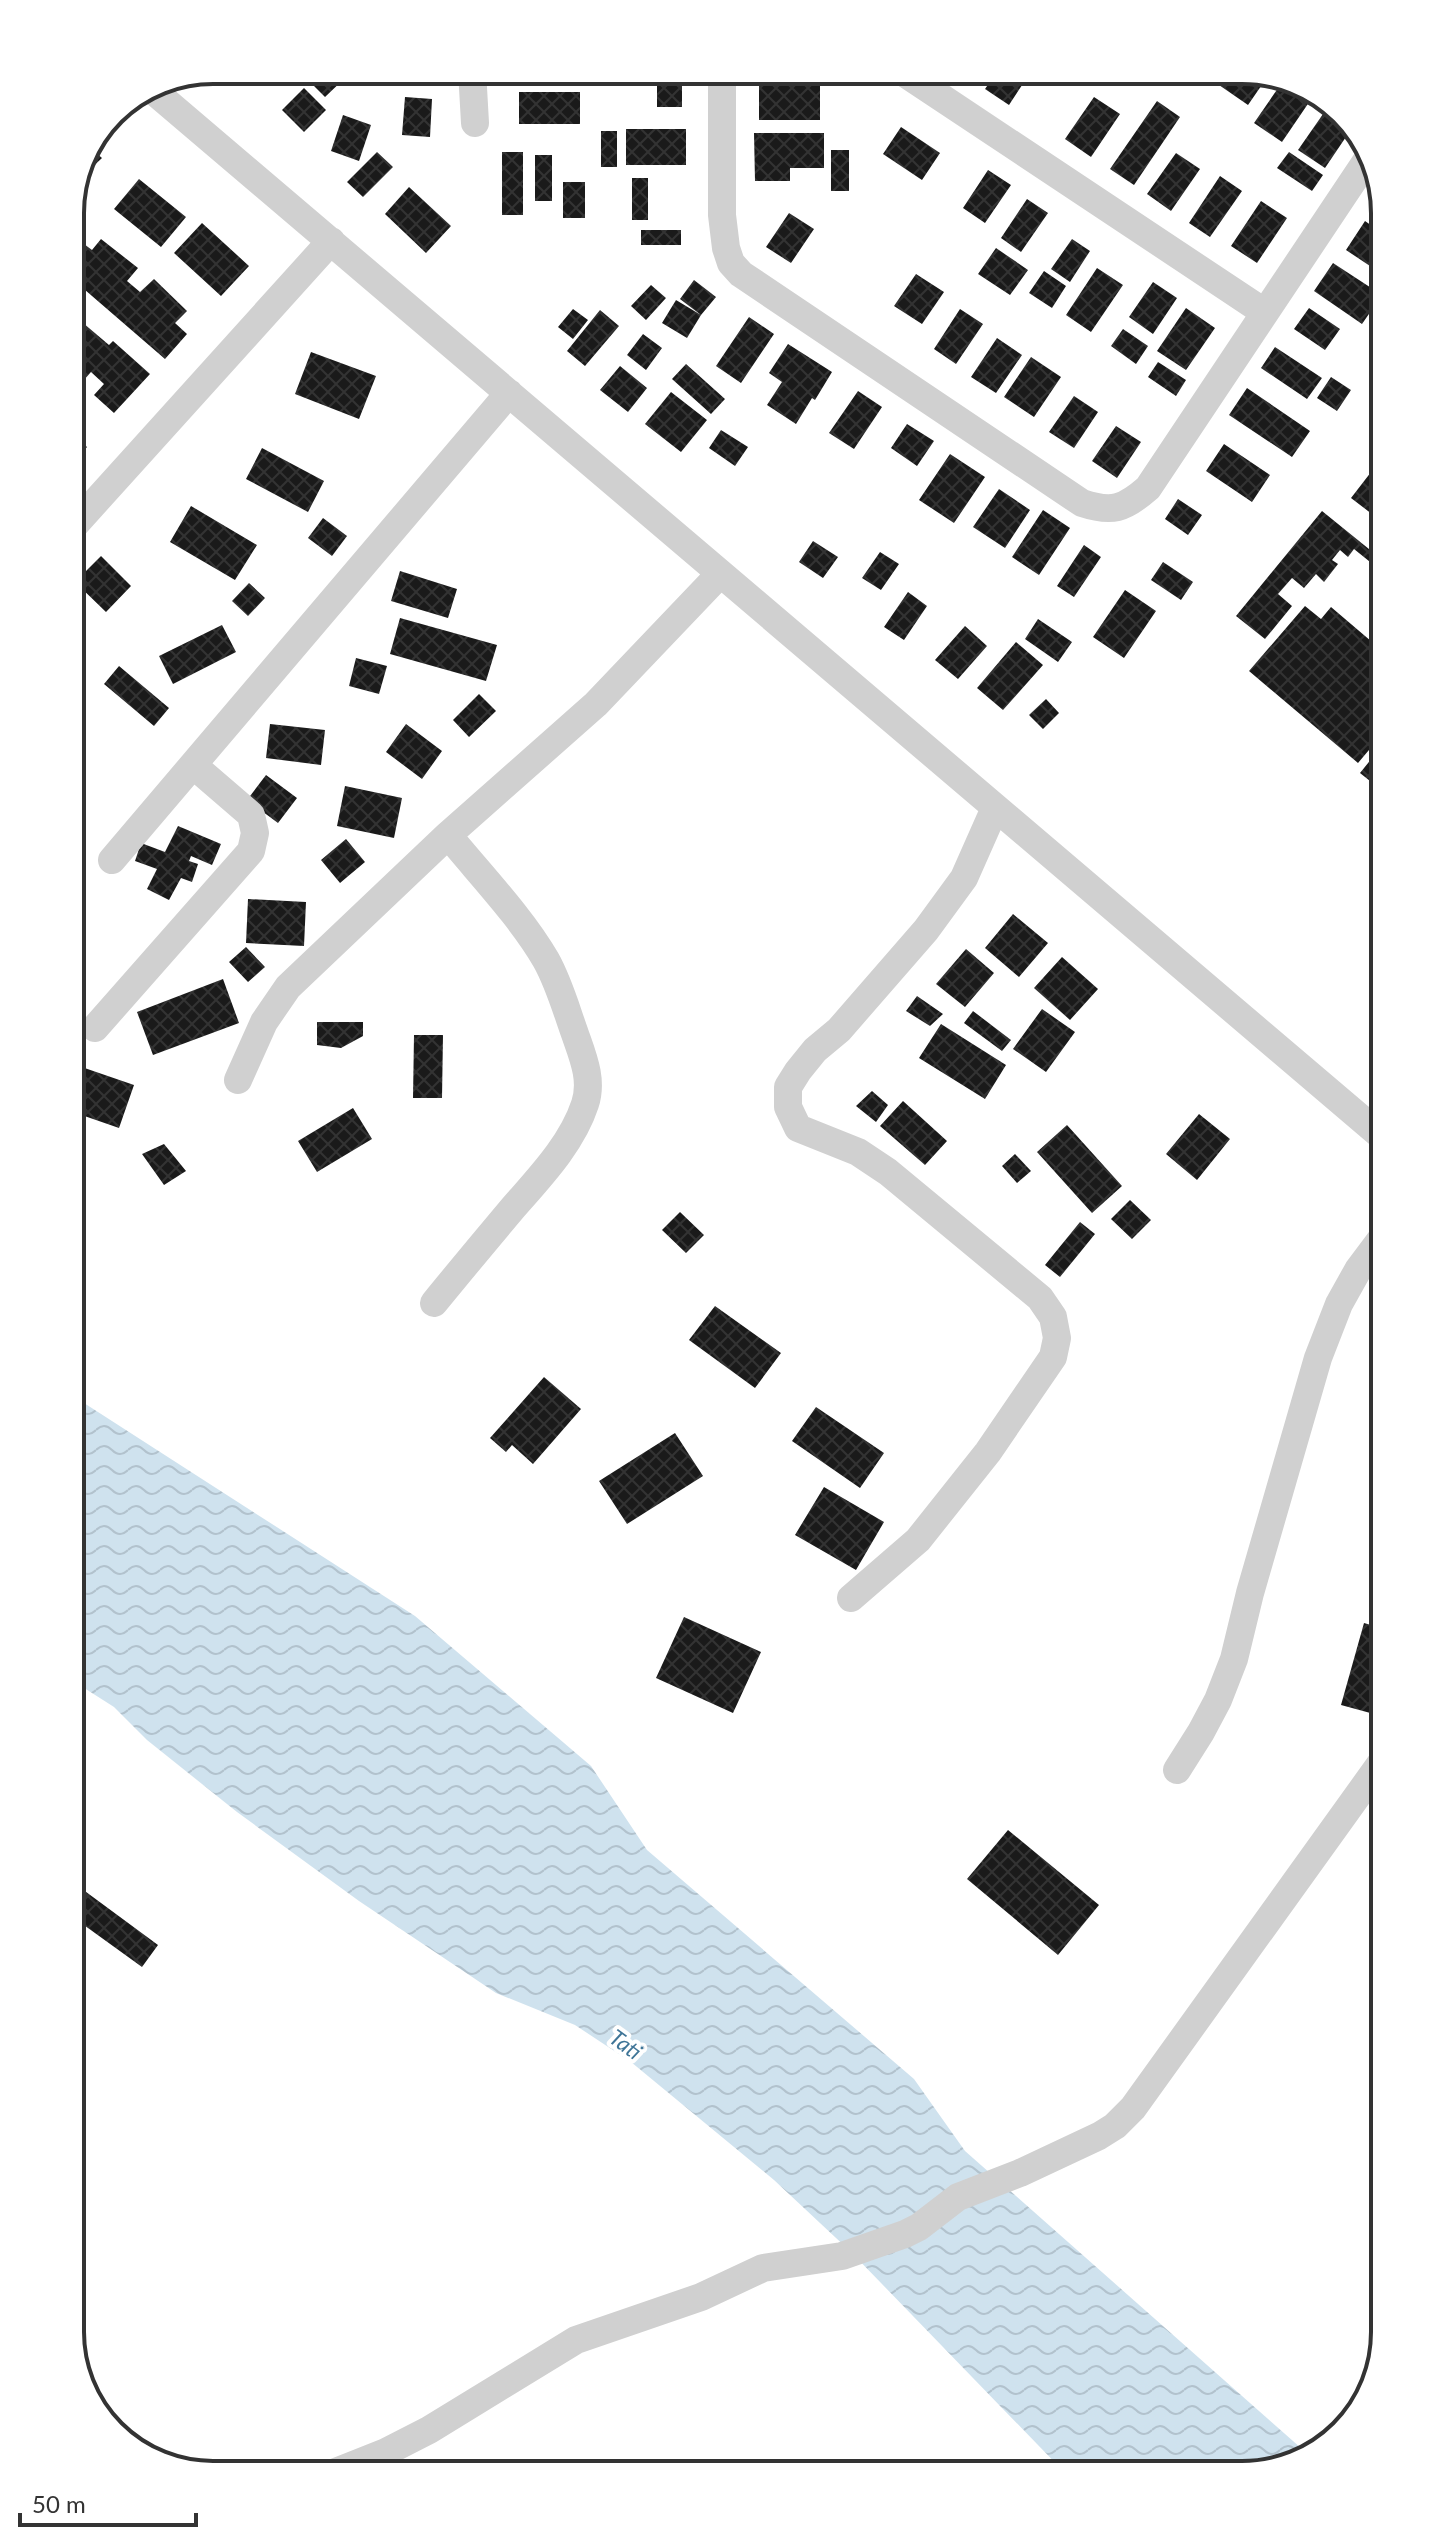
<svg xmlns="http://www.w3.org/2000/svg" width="1455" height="2545" font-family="Lato,sans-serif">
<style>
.water{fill:url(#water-waves)}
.building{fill:url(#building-cross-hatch)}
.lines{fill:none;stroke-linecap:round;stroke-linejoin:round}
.street{stroke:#d0d0d0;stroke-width:28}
.labels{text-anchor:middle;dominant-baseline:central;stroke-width:8;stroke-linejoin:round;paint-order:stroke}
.water-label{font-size:22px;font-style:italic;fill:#3f7597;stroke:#fff}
.rim{fill:none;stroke:#333;stroke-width:4}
</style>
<defs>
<pattern id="water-waves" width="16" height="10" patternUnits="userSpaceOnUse" patternTransform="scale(2)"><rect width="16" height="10" fill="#cfe2ee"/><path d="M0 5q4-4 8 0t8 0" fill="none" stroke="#b2c2cd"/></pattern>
<pattern id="building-cross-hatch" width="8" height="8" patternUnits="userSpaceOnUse" patternTransform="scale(2)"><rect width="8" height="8" fill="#1a1a1a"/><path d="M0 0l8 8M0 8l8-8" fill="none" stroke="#333"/></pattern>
</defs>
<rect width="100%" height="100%" fill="#fff"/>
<!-- water -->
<path class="water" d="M 70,1394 L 415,1616 L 591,1766 L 647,1850 L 914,2079 L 965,2151 L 1310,2456 L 1305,2460 L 1242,2475 L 1067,2475 L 851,2252 L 774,2180 L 631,2062 L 575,2025 L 496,1993 L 359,1901 L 237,1812 L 147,1740 L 114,1707 L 70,1679 Z"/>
<!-- building -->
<path class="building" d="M 298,70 L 338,70 L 346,77 L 325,97 Z
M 998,70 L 1032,70 L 1009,105 L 985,89 Z
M 1070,70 L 1101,70 L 1091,85 Z
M 1229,70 L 1252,70 L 1268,76 L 1248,105 L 1219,85 Z
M 657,79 L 682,79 L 682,107 L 657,107 Z
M 759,81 L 820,81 L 820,120 L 759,120 Z
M 1283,81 L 1316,92 L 1282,142 L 1254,123 Z
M 304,88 L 326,110 L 304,132 L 282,110 Z
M 519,92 L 580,92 L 580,124 L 519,124 Z
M 405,97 L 432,99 L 430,137 L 402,135 Z
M 1094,97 L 1120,114 L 1091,157 L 1065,139 Z
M 1157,101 L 1180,117 L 1134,185 L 1110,169 Z
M 1330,104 L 1352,128 L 1325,168 L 1298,150 Z
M 343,115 L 371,125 L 359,161 L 331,151 Z
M 901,127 L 940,153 L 922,180 L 883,154 Z
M 626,129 L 686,129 L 686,165 L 626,165 Z
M 601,131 L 617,131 L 617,167 L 601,167 Z
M 754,133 L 824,133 L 824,168 L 790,168 L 790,181 L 755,181 Z
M 831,150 L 849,150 L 849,191 L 831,191 Z
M 94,151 L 102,158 L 83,176 Z
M 377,152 L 393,167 L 363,197 L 347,182 Z
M 502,152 L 523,152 L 523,215 L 502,215 Z
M 1289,152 L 1323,175 L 1312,191 L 1277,168 Z
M 1176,153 L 1200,169 L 1171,211 L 1147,194 Z
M 535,155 L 552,155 L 552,201 L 535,201 Z
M 988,170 L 1011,185 L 985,223 L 963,208 Z
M 1220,176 L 1242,191 L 1210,237 L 1189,223 Z
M 632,178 L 648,178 L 648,220 L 632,220 Z
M 139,179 L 186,217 L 161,247 L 114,209 Z
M 563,182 L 585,182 L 585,218 L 563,218 Z
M 409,187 L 451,226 L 426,253 L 385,214 Z
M 1027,199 L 1048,213 L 1021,252 L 1001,238 Z
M 1261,201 L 1287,218 L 1257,263 L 1231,246 Z
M 789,213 L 814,229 L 791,263 L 766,247 Z
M 1365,221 L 1385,235 L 1385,276 L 1346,250 Z
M 202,223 L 249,266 L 221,296 L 174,253 Z
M 641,230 L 681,230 L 681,245 L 641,245 Z
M 101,239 L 138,268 L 127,281 L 140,292 L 154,279 L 187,311 L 175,323 L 187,334 L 165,359 L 70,277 L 70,259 L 84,244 L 92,250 Z
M 1072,239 L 1090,251 L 1070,282 L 1051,269 Z
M 996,248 L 1028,270 L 1010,295 L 978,274 Z
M 1333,263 L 1382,295 L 1362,324 L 1314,291 Z
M 1097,268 L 1123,285 L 1091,332 L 1066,315 Z
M 1044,271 L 1066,286 L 1052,308 L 1029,293 Z
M 916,274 L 944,292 L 922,324 L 894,306 Z
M 694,280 L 716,297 L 701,315 L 680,299 Z
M 1153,282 L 1177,298 L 1153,334 L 1129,317 Z
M 651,285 L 666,298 L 646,320 L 631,306 Z
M 676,300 L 701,315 L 687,338 L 662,323 Z
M 1385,306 L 1385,332 L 1373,324 Z
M 1186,308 L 1215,328 L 1186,370 L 1157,351 Z
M 1309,308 L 1340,329 L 1325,350 L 1294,329 Z
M 573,309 L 588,320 L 573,339 L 558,327 Z
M 960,309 L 983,324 L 956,364 L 934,349 Z
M 600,310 L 619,326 L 585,366 L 567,351 Z
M 76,317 L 109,345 L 113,341 L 150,374 L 114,413 L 94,395 L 104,384 L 91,372 L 76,389 L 70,383 L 70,320 L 72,322 Z
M 749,317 L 774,334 L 741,383 L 716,366 Z
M 1123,329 L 1148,346 L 1136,364 L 1111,346 Z
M 643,334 L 662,348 L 646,370 L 627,355 Z
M 997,338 L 1022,355 L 996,393 L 971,377 Z
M 788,344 L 832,372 L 815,400 L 812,398 L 796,424 L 767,405 L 782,382 L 769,373 Z
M 1275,347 L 1322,378 L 1307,399 L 1261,368 Z
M 311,352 L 376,376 L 359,419 L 295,394 Z
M 1031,357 L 1061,377 L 1034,417 L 1004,397 Z
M 1158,362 L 1186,380 L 1176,396 L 1148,377 Z
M 686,364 L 725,399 L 711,414 L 672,379 Z
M 620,366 L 647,388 L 628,412 L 600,390 Z
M 1331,377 L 1351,390 L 1337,411 L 1317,398 Z
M 1247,388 L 1310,431 L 1292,457 L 1229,415 Z
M 858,391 L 882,407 L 854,449 L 829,433 Z
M 671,392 L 707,420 L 681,452 L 645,424 Z
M 1074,396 L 1098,412 L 1074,448 L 1049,432 Z
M 907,424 L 934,441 L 917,466 L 891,448 Z
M 1116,426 L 1141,442 L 1117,478 L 1092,461 Z
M 721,430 L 748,447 L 735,466 L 709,448 Z
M 70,432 L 87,447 L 70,466 Z
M 1224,444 L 1270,475 L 1252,502 L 1206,471 Z
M 262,448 L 324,481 L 308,512 L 246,479 Z
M 950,454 L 985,477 L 954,523 L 919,500 Z
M 1385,454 L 1385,524 L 1351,498 Z
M 999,489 L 1030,510 L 1005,548 L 973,527 Z
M 1178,499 L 1202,515 L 1188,535 L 1165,519 Z
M 191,506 L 257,545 L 235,580 L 170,542 Z
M 1043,510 L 1070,528 L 1039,575 L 1012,557 Z
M 1322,511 L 1385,562 L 1385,574 L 1354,549 L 1348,557 L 1340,550 L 1332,560 L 1338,564 L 1324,582 L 1316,574 L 1304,588 L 1292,578 L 1278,594 L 1292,606 L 1265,639 L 1236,616 Z
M 323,518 L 347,536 L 332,556 L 308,538 Z
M 813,541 L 838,557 L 823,578 L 799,562 Z
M 1084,545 L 1101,557 L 1074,597 L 1057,586 Z
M 880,552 L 899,564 L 881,590 L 862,578 Z
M 101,556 L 131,586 L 106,612 L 75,582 Z
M 1163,562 L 1193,582 L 1181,600 L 1151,580 Z
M 400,571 L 457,589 L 448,618 L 391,601 Z
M 249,583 L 265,598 L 248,616 L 232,601 Z
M 1125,590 L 1156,611 L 1124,658 L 1093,637 Z
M 908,592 L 927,606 L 904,640 L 884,627 Z
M 1305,606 L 1321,619 L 1331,607 L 1385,653 L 1385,731 L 1358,763 L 1249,671 Z
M 400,618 L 497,645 L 486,681 L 390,654 Z
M 1038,619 L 1072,642 L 1058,662 L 1025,639 Z
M 222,625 L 236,652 L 173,684 L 159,656 Z
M 965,626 L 987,646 L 958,679 L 935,660 Z
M 1016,642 L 1043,665 L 1003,710 L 977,688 Z
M 356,658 L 387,666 L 379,694 L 349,686 Z
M 119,666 L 169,708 L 154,726 L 104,684 Z
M 479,694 L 496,711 L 469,737 L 453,720 Z
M 1046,699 L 1059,713 L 1043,729 L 1029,715 Z
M 270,724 L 325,730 L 321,765 L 266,758 Z
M 406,724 L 442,751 L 422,779 L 386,752 Z
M 1385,742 L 1385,793 L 1360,773 Z
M 266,775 L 297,798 L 278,823 L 247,800 Z
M 345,786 L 402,798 L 394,838 L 337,826 Z
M 178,826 L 221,844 L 212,865 L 191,856 L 189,861 L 198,864 L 192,882 L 181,878 L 169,900 L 147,889 L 157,869 L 135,861 L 141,843 L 165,852 Z
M 346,839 L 365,862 L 340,883 L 321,860 Z
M 70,874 L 85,875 L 83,898 L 70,897 Z
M 248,899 L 306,902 L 304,946 L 246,943 Z
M 1013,914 L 1048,943 L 1019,977 L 985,948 Z
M 246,947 L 265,967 L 248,982 L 229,962 Z
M 966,949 L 994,973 L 965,1007 L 936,984 Z
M 1062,957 L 1098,989 L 1070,1020 L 1034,988 Z
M 223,979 L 239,1023 L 153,1055 L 137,1012 Z
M 917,996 L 943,1014 L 930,1026 L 906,1011 Z
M 1042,1009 L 1075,1032 L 1046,1072 L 1013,1049 Z
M 973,1011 L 1011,1040 L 1002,1051 L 964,1023 Z
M 317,1022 L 363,1022 L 363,1036 L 341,1048 L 317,1045 Z
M 941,1024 L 1006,1065 L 985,1099 L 919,1058 Z
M 414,1035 L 443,1035 L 442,1098 L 413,1098 Z
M 70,1063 L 134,1085 L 119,1128 L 70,1111 Z
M 872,1091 L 888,1105 L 876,1122 L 856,1106 Z
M 903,1101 L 947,1141 L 925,1165 L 880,1126 Z
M 353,1108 L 372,1139 L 317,1172 L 298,1141 Z
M 1199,1114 L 1230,1139 L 1197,1180 L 1166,1154 Z
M 1067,1125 L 1122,1186 L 1092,1213 L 1037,1152 Z
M 164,1144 L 186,1171 L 164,1185 L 142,1154 Z
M 1015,1154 L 1031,1171 L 1017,1183 L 1002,1166 Z
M 1130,1200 L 1151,1220 L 1132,1239 L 1111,1219 Z
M 680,1212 L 704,1235 L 686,1253 L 662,1230 Z
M 1080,1222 L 1095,1234 L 1060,1277 L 1045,1265 Z
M 715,1306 L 781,1353 L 755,1388 L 689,1340 Z
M 544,1377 L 581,1409 L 533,1464 L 512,1445 L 506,1452 L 490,1438 Z
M 816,1407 L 884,1453 L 860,1488 L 792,1441 Z
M 675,1433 L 703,1476 L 627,1524 L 599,1481 Z
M 824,1487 L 884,1522 L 856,1570 L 795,1535 Z
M 684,1617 L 761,1652 L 733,1713 L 656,1678 Z
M 1364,1623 L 1385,1629 L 1385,1717 L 1341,1705 Z
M 1008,1830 L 1099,1905 L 1058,1955 L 967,1879 Z
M 78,1886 L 158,1945 L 142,1967 L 70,1915 L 70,1897 Z"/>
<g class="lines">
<!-- street -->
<path class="street" d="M 472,70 L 475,123
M 722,70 L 722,215 L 726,248 L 731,263 L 741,274 L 1082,503 C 1112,513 1124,509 1148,488 L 1371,154
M 900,70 L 1264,312
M 149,87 L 1385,1139
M 70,530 L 331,241
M 112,860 L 509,393
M 95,1028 L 251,851 L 255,833 L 251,815 L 193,765
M 238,1080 L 264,1022 L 288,987 L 448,835 L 596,704 L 720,574
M 434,1303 C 460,1271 486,1240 512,1209 C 539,1178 572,1144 585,1104 C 593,1080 583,1057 575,1034 C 566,1009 559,983 546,960 C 522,918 479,873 448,835
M 851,1598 L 918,1540 L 988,1452 L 1053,1357 L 1057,1338 L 1053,1317 L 1040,1298 L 888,1172 L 858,1152 L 798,1128 L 788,1107 L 788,1087 L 798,1071 L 815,1050 L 839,1030 L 926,930 L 964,878 L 995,808
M 1177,1770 L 1201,1732 L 1218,1700 L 1234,1659 L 1250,1593 L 1318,1358 L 1339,1304 L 1358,1270 L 1385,1234
M 328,2475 L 386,2452 L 429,2430 L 576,2340 L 701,2297 L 763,2268 L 842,2256 L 905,2234 L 919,2227 L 958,2197 L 1020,2173 L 1099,2136 L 1115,2126 L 1133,2108 L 1381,1763 L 1385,1771"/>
</g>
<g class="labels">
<!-- water labels -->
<g class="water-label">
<text transform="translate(626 2044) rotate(36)">Tati</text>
</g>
</g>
<!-- crop -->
<path d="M0 0H1455V2545H0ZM213 84H1242A129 129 0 0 1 1371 213V2332A129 129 0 0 1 1242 2461H213A129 129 0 0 1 84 2332V213A129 129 0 0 1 213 84Z" fill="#fff" fill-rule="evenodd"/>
<path class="rim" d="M213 84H1242A129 129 0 0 1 1371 213V2332A129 129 0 0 1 1242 2461H213A129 129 0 0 1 84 2332V213A129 129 0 0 1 213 84Z"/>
<!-- scale -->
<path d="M20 2513v12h176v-12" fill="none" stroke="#333333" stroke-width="4"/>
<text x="32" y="2513" font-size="24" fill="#333333" stroke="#ffffff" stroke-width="6" paint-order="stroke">50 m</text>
</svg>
